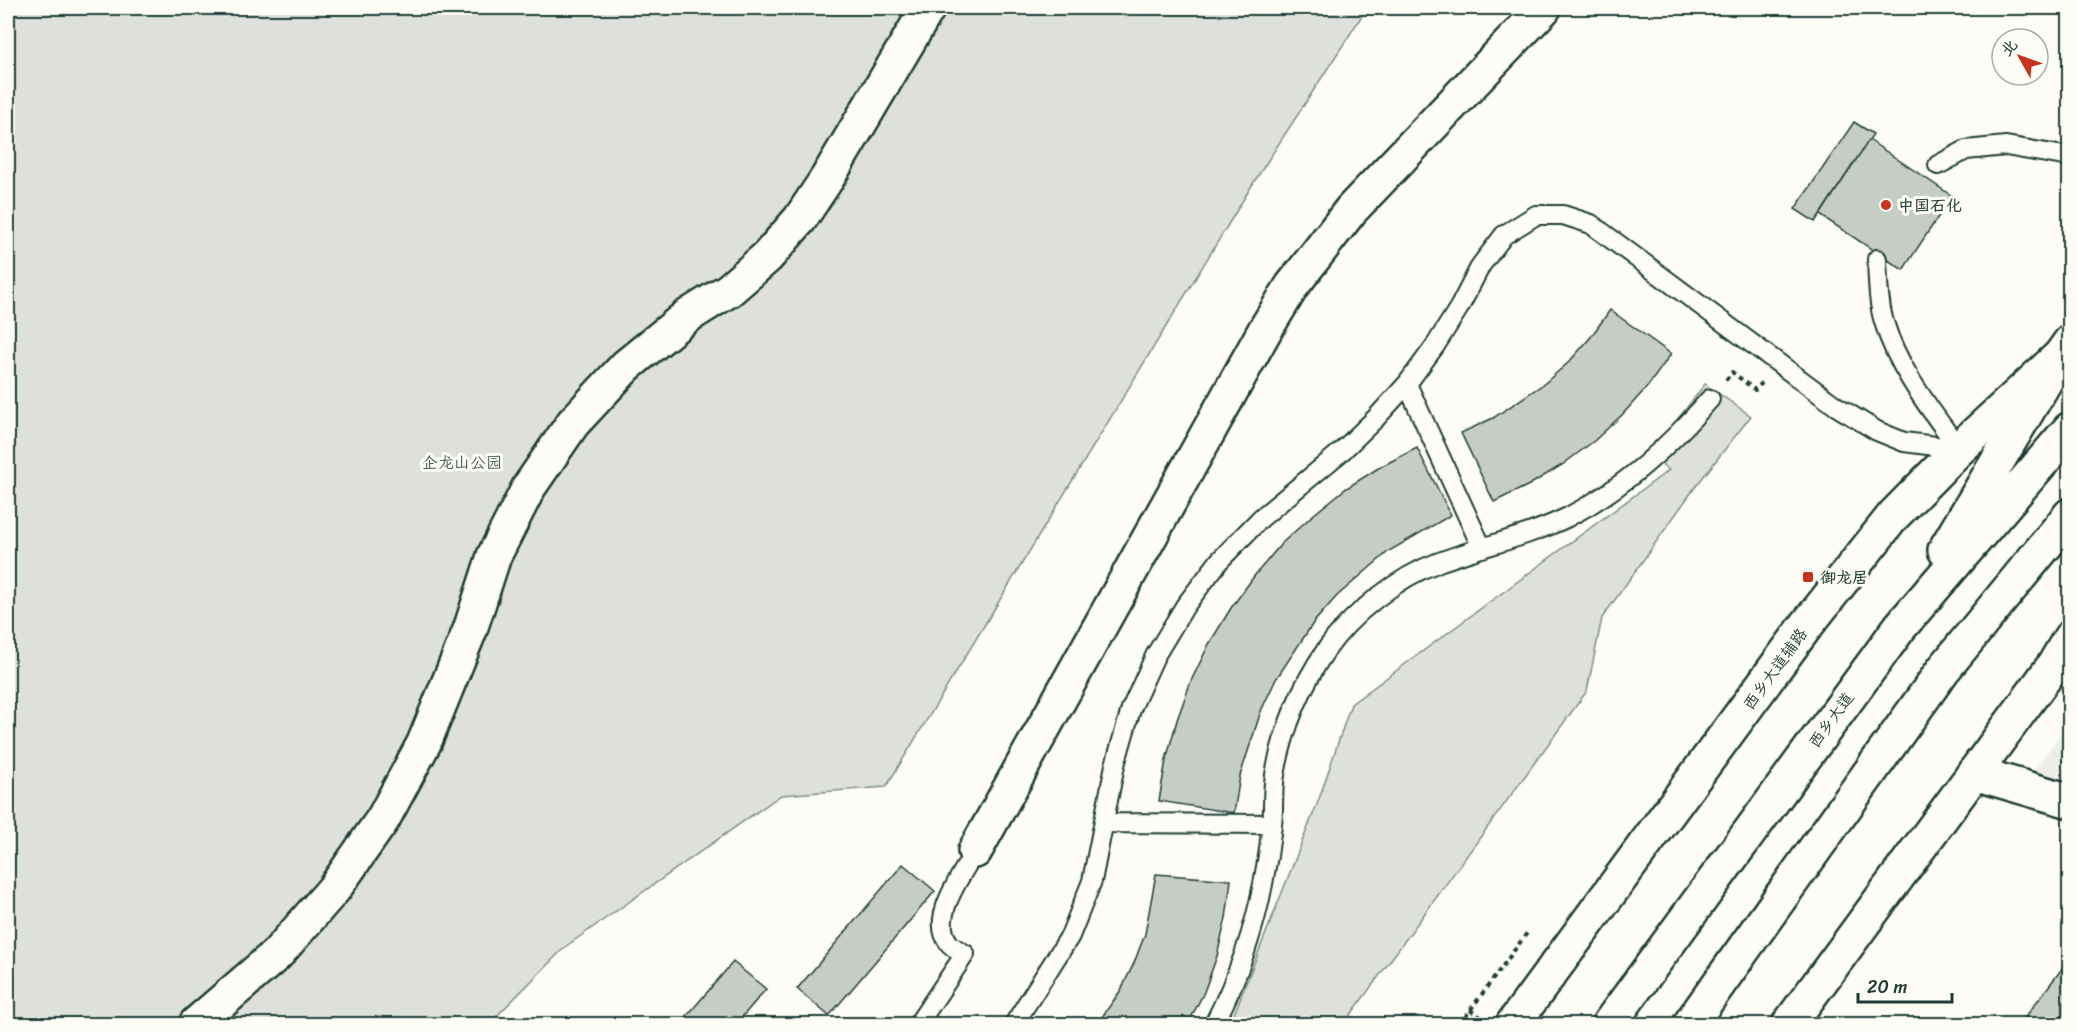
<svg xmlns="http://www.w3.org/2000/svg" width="2077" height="1032" font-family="Sriracha,'LXGW WenKai TC',sans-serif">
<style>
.built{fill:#eceee9}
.green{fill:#dde0db;stroke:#7e8e88;stroke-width:1.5}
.building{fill:#c6cdc7;stroke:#1f3d34;stroke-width:1.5}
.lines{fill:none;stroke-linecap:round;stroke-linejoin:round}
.lane-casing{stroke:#1f3d34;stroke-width:22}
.street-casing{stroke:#1f3d34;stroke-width:38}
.secondary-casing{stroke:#1f3d34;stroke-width:38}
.primary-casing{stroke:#1f3d34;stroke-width:38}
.path{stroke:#1f3d34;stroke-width:4;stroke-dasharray:4.5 4.5;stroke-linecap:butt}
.lane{stroke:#fdfcf7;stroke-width:18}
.street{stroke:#fdfcf7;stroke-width:33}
.secondary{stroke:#fdfcf7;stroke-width:33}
.primary{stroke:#fdfcf7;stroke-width:33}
.poi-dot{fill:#c8321e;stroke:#fdfcf7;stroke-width:2}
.labels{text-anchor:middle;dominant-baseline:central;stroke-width:6;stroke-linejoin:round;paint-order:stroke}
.poi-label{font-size:16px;font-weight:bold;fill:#1f3d34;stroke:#fdfcf7;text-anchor:start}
.park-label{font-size:16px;fill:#455e55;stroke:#fdfcf7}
.street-label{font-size:16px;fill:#1f3d34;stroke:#fdfcf7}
</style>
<rect width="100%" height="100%" fill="#fdfcf7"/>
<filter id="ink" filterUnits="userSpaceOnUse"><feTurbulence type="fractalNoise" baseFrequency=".0167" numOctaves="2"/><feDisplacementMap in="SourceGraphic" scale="12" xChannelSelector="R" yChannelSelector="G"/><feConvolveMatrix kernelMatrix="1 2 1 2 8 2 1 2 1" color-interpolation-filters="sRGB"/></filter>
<g filter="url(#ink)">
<!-- built -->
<path class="built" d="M 2069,722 L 2069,782 L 2034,771 Z"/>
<!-- green -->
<path class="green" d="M 8,8 L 1367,8 L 1254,182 L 886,787 L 781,795 L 565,947 L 489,1024 L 8,1024 Z
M 1705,384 L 1751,416 L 1693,490 L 1602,618 L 1587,691 L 1344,1024 L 1230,1024 L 1319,799 L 1351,704 L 1669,470 L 1650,455 Z"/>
<!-- building -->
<path class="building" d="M 1854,122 L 1873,134 L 1815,222 L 1795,209 Z
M 1869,140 L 1952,196 L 1903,270 L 1820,215 Z
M 1610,310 L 1671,354 L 1648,386 L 1622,415 L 1594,441 L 1562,465 L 1529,485 L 1494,502 L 1461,433 L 1493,418 L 1545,383 L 1569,362 L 1590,338 Z
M 1417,448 L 1451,515 L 1389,551 L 1337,596 L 1314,622 L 1276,679 L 1261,711 L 1240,776 L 1234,813 L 1159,801 L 1166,760 L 1177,720 L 1191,681 L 1209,644 L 1231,608 L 1255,575 L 1282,543 L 1313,515 L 1345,489 L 1380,467 Z
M 903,864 L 935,891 L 829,1016 L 797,989 Z
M 1156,874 L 1231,880 L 1226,918 L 1217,956 L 1204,992 L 1188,1024 L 1097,1024 L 1121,990 L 1134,963 L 1145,934 Z
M 2070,958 L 2069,1024 L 2020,1024 Z
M 733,962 L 766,989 L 736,1024 L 680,1024 Z"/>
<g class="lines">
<!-- lane casing -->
<g class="lane-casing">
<path id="lane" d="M 1938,165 L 1966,150 L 2006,146 L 2070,157
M 1877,259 C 1878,280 1878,302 1884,322 C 1898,369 1931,410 1959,449
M 1407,384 L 1482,548
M 1105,823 L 1272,824
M 918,1024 L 965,954 C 960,951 952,947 949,943 C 929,918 962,875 975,851
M 1014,1024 L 1070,936 L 1092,881 L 1115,765 L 1131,709 L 1155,656 L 1185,606 L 1220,560 L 1261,518 L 1342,451 L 1376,418 L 1407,384 L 1435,346 L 1460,306 L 1481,265 L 1504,235 L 1536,215 L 1563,215 L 1591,224 L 1836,406 L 1877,431 L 1904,442 L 1959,449
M 1214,1024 C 1236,981 1254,932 1263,884 C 1267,864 1270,844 1272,825 C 1274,809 1272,792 1275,775 C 1283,730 1300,688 1326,650 C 1351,614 1398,577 1439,562 C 1482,546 1527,537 1568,517 C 1624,488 1669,446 1710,399"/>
</g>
<!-- street casing -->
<g class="street-casing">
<path id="street" d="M 1974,773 L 2070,801
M 975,851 L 1265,330 L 1292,286 L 1351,210 L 1544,8
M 196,1024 L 277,954 L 334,889 L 383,819 L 424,743 L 470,630 L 494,556 L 529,487 L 573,423 L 626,366 L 686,317 L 729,290 L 767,257 L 800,219 L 828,177 L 928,8"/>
</g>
<!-- secondary casing -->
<g class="secondary-casing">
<path id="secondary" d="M 1513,1024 L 1806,626 L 1894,515 L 1959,449 L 2060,356 L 2070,342
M 1789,1024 L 2054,665 L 2070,638"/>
</g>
<!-- primary casing -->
<g class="primary-casing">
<path id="primary" d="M 1945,550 L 2060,356
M 1609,1024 L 1900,627 L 2070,429
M 1690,1024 L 1943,670 L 2070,515"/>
</g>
<!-- path -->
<path class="path" d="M 1726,380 L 1732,372 L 1755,390 L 1762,383
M 1470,1010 L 1482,1018
M 1460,1024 L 1527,933"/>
<!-- lane -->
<use href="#lane" class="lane"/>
<!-- street -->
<use href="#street" class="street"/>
<!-- secondary -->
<use href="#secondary" class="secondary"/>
<!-- primary -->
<use href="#primary" class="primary"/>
</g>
</g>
<!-- markers -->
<g class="poi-dot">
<circle cx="1886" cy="205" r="6"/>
<rect x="1802" y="571" width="12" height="12" rx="3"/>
</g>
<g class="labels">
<!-- poi labels -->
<g class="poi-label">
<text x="1898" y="205">中国石化</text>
<text x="1820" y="577">御龙居</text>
</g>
<!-- park labels -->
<g class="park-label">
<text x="462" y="462">企龙山公园</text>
</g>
<!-- street labels -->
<g class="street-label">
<text transform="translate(1775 669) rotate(-54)">西乡大道辅路</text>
<text transform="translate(1831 720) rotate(-54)">西乡大道</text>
</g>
</g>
<!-- margin -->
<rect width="2077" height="1032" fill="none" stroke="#fdfcf7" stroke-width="30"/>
<rect x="15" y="15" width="2047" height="1002" fill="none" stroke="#1f3d34" stroke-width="2" filter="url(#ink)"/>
<!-- north arrow -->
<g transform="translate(2020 57) rotate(310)"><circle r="28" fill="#fdfcf7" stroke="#a4b0a9" stroke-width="1.5"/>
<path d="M0-4.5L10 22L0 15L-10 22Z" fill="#c8321e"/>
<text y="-9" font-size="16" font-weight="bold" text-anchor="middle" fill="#1f3d34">北</text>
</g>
<!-- scale -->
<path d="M1858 993v9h94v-9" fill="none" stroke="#1f3d34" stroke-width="3"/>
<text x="1867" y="993" font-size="18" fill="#1f3d34" stroke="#fdfcf7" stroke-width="4.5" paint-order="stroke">20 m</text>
</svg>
